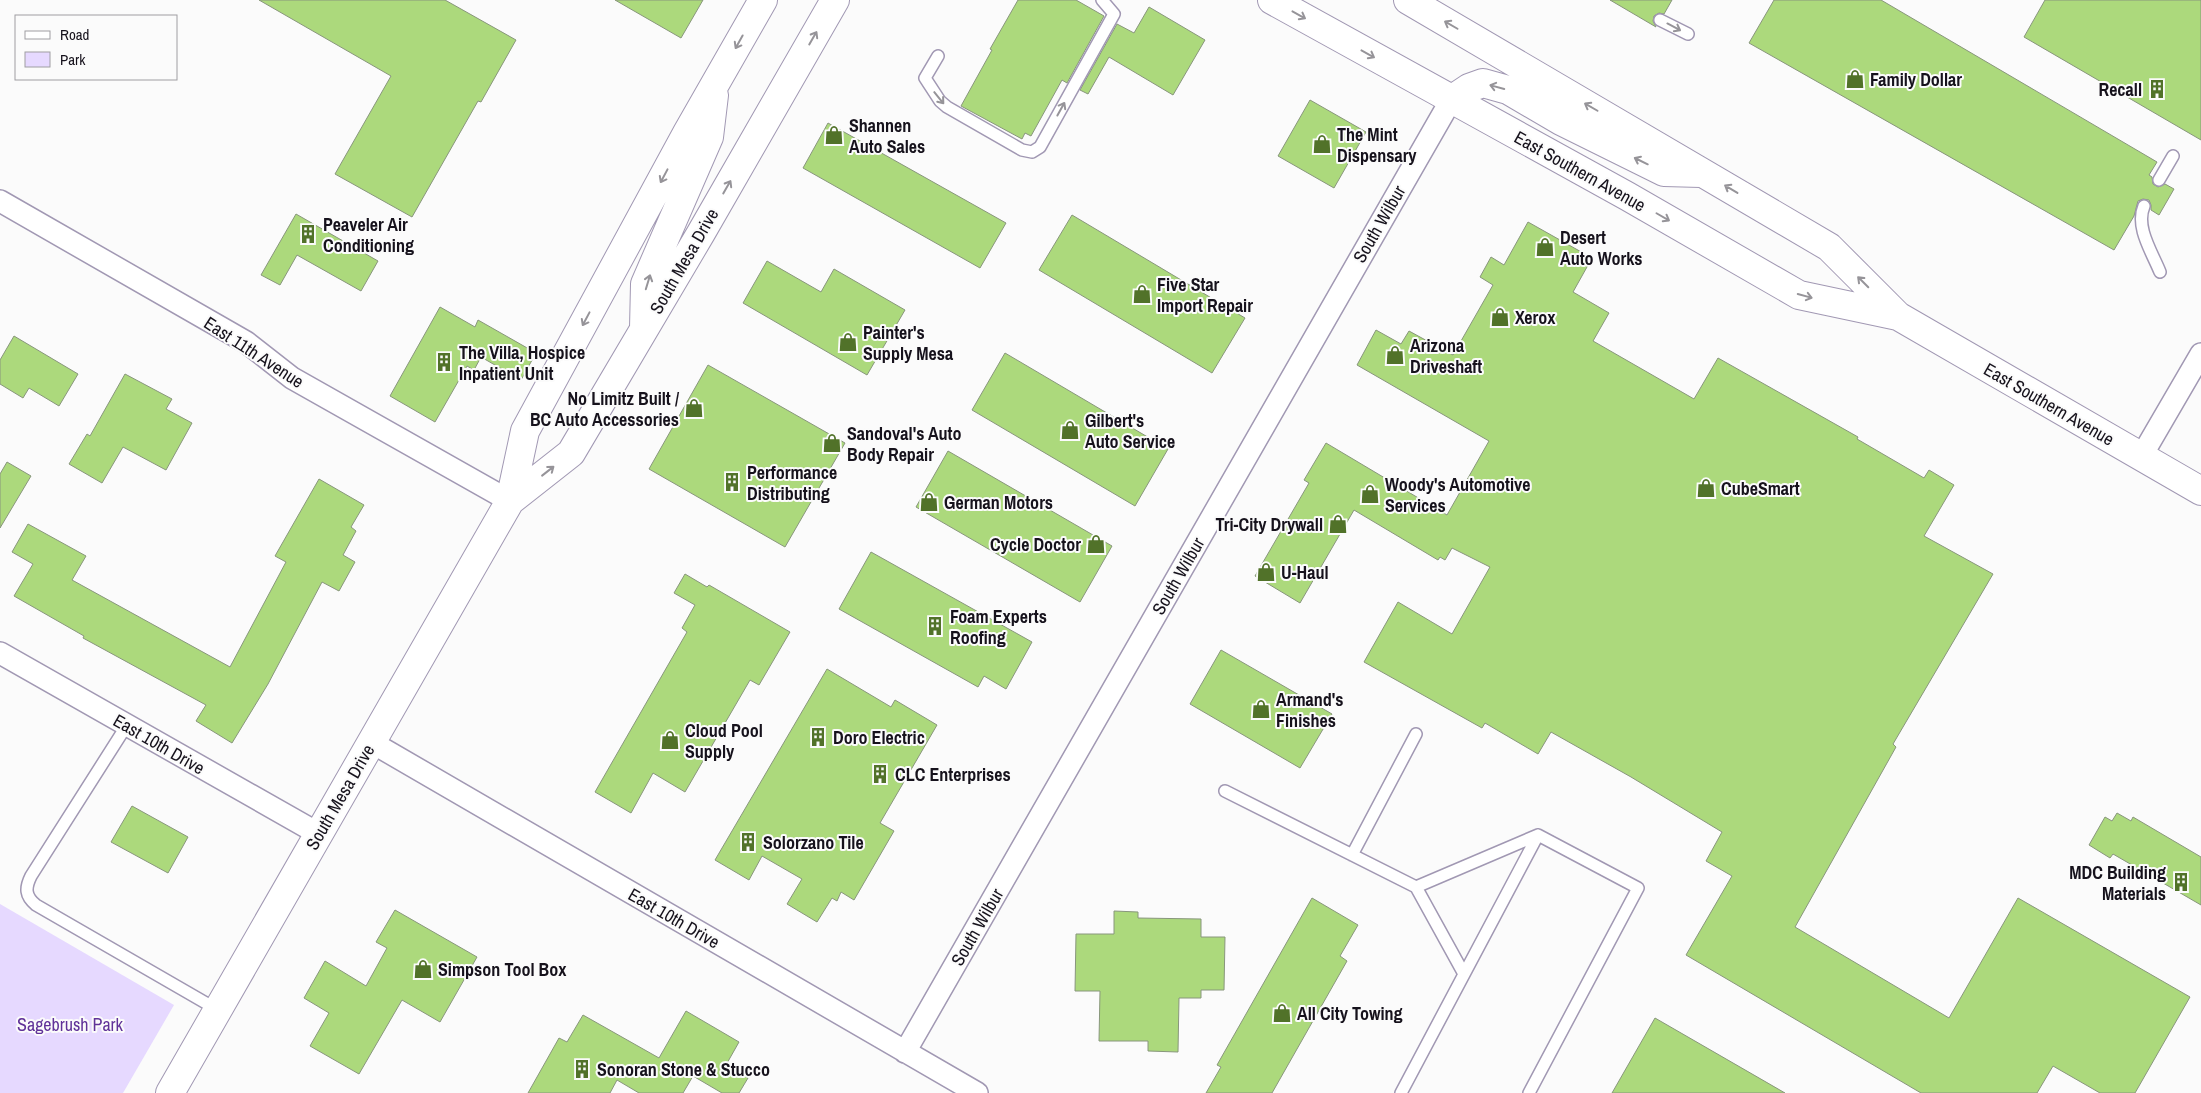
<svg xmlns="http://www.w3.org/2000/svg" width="2201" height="1093" font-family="'Archivo Narrow',sans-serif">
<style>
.green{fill:#e6d9ff}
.building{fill:#acd97c;stroke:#88967c}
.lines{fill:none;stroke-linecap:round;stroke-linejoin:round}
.lane-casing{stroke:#a198b3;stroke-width:14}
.street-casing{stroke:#a198b3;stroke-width:24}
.secondary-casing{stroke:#a198b3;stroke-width:30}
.lane{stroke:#fff;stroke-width:11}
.street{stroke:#fff;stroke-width:21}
.secondary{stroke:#fff;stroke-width:28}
.oneway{stroke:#969499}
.labels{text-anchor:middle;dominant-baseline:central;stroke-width:4;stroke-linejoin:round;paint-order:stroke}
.poi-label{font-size:18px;font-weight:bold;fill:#16121c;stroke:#fbfbfb;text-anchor:start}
.street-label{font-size:18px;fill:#16121c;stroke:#fbfbfb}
.park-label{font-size:18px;fill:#603298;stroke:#fbfbfb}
</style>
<rect width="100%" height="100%" fill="#fbfbfb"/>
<!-- green -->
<path class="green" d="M 0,904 L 174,1005 L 123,1093 L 0,1093 Z"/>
<!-- building -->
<path class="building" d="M 259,0 L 445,0 L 516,40 L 481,102 L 478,101 L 412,217 L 335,174 L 391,76 Z
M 615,0 L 703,0 L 681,38 Z
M 1018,0 L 1076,0 L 1104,16 L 1067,83 L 1062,80 L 1031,136 L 1025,133 L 1022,139 L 961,106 L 992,50 L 990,49 Z
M 1610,0 L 1672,0 L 1664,14 L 1659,13 L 1654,16 L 1653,21 L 1656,27 Z
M 1774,0 L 1881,0 L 2157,162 L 2149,175 L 2152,177 L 2153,184 L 2158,187 L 2165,184 L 2174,189 L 2159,215 L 2151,210 L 2151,205 L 2149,200 L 2143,199 L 2138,201 L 2134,216 L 2114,250 L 1749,43 Z
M 2045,0 L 2201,0 L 2201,140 L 2024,37 Z
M 1149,7 L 1205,40 L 1173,95 L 1109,57 L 1088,94 L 1080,90 L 1117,24 L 1134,33 Z
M 1310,100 L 1366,132 L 1334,188 L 1278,156 Z
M 828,123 L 1006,223 L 980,268 L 803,168 Z
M 296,214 L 378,261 L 361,291 L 297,255 L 280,285 L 261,275 Z
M 1072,215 L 1245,318 L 1212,373 L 1039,270 Z
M 1528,222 L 1592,258 L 1573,292 L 1609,313 L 1593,341 L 1694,399 L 1718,358 L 1858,437 L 1857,439 L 1924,478 L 1929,470 L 1954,485 L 1924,536 L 1993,574 L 1893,744 L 1896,747 L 1795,927 L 1949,1018 L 2018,898 L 2190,997 L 2135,1093 L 2100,1093 L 2053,1066 L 2037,1093 L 1921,1093 L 1686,955 L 1732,876 L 1706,861 L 1722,832 L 1631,777 L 1551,732 L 1538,754 L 1485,723 L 1482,728 L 1364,662 L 1398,602 L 1452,634 L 1490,567 L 1452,548 L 1445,560 L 1440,557 L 1438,560 L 1354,510 L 1300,603 L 1255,576 L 1309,483 L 1304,480 L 1326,443 L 1447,515 L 1489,441 L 1357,365 L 1376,330 L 1401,344 L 1409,331 L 1453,355 L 1493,285 L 1480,277 L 1491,257 L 1504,265 Z
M 767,261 L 821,292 L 834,269 L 905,310 L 867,375 L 743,303 Z
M 440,307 L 475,327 L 478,320 L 536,353 L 521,380 L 481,357 L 474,370 L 467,366 L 435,422 L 390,396 Z
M 14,336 L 78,374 L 59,406 L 29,388 L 23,398 L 0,384 L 0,360 Z
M 1005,353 L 1168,449 L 1135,506 L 972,410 Z
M 708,365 L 845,443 L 785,547 L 649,469 Z
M 125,374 L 172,399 L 166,409 L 192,423 L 166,470 L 123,447 L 102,483 L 69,464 L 87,434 L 90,436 Z
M 948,451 L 1112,546 L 1080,602 L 916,507 Z
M 7,462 L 31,476 L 0,528 L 0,474 Z
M 319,479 L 364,505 L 351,527 L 356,531 L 343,555 L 355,562 L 339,591 L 322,582 L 268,684 L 232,743 L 196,721 L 206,705 L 83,638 L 84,636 L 14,596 L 33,564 L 12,552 L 28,524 L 86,556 L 72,580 L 230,667 L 286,562 L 275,556 Z
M 871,552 L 1032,642 L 1006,689 L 984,676 L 978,687 L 839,609 Z
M 685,574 L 707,587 L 709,585 L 790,632 L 759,685 L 750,680 L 685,792 L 653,773 L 631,813 L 595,792 L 687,632 L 682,628 L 695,605 L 674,593 Z
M 1221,650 L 1332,714 L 1300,768 L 1190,704 Z
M 827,669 L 891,707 L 895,700 L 937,725 L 880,823 L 894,831 L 854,900 L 841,892 L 837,901 L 832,898 L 817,922 L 787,904 L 802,879 L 762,856 L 749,880 L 715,860 Z
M 132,806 L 188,837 L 168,873 L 111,842 Z
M 2117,813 L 2131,821 L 2133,817 L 2201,857 L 2201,905 L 2113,854 L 2110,858 L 2089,845 L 2105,817 L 2112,821 Z
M 1312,898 L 1358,925 L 1340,956 L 1347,961 L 1272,1093 L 1206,1093 L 1221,1067 L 1217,1065 Z
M 395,910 L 477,957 L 440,1022 L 402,1000 L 359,1074 L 310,1046 L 329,1013 L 304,998 L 325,961 L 366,986 L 387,948 L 376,942 Z
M 1114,911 L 1138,912 L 1138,918 L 1201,919 L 1201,937 L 1225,937 L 1224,990 L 1201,990 L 1201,998 L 1179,998 L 1178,1052 L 1148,1051 L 1148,1041 L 1099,1041 L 1100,991 L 1075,991 L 1076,934 L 1114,934 Z
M 686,1011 L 739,1042 L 726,1065 L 748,1078 L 739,1093 L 722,1093 L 693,1076 L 683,1093 L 639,1093 L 617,1080 L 610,1093 L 528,1093 L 559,1038 L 567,1042 L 583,1015 L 659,1058 Z
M 1655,1018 L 1785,1093 L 1612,1093 Z"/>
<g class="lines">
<!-- lane casing -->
<g class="lane-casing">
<path id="lane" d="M 1660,20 L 1688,34
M 938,56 L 925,78 L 940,101 L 947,107 L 1022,150 L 1032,152 L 1040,147 L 1114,14 L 1102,0
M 2159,180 L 2173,156
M 2144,206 C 2135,227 2152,252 2160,272
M 127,725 L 31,876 C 25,888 25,896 36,905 L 218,1010
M 1225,791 L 1416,887 L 1464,974
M 1352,855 L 1416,734
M 1416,887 L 1538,835
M 1401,1093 L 1538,835 L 1638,888 L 1529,1093"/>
</g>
<!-- street casing -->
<g class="street-casing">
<path id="street" d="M 0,201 L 246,342 L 292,378 L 510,501
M 2141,457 L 2201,354
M 0,653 L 319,834
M 371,742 L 977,1093
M 905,1052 L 1451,100"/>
</g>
<!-- secondary casing -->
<g class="secondary-casing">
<path id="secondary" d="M 1272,0 L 1627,196 L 1799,295 L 1898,316
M 1408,0 L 1829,247 L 1898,316 L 2201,491
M 1451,100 L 1469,88 L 1483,83 L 1508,90 L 1561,121 L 1664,172 L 1701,173
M 644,328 L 645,284 L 709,137 L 714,95
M 510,501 L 571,453 L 701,233 L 835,0
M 170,1093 L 510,501 L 525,431 L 687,133 L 763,0"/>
</g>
<!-- lane -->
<use href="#lane" class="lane"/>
<!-- street -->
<use href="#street" class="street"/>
<!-- secondary -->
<use href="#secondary" class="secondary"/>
</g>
<!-- one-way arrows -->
<defs><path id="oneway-shaft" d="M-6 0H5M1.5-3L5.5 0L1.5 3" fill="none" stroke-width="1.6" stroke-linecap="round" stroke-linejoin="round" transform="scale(1.25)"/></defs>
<g class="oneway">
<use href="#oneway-shaft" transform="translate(1299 15) rotate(29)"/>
<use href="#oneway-shaft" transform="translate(1451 25) rotate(-150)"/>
<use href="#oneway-shaft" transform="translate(1674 27) rotate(28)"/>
<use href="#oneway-shaft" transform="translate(813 38) rotate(-60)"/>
<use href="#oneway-shaft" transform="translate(739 42) rotate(119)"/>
<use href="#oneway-shaft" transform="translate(1368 54) rotate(29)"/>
<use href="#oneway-shaft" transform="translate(1497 87) rotate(-165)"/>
<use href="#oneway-shaft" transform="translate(939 98) rotate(51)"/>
<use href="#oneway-shaft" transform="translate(1591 107) rotate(-150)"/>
<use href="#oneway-shaft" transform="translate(1061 109) rotate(-61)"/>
<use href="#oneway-shaft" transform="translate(1641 161) rotate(-154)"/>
<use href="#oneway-shaft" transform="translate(664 176) rotate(118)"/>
<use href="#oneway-shaft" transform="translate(727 187) rotate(-60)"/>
<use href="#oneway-shaft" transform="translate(1731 189) rotate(-149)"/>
<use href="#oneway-shaft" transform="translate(1663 217) rotate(30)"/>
<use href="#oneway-shaft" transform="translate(648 282) rotate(-73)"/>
<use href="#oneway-shaft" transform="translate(1863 282) rotate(-135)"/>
<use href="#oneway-shaft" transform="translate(1805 296) rotate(15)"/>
<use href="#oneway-shaft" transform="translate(586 319) rotate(118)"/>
<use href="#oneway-shaft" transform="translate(548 471) rotate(-38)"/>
</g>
<!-- icons -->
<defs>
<g id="shop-bare" transform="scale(1.5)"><path d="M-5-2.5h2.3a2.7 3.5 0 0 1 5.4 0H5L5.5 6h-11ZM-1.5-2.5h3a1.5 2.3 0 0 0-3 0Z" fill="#517229" stroke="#fbfbfb" stroke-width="2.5" paint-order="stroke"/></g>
<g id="building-bare" transform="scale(1.5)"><path d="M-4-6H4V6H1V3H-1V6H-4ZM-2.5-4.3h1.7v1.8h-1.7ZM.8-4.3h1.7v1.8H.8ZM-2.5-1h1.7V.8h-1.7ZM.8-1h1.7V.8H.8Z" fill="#517229" stroke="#fbfbfb" stroke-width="2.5" paint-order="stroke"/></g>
</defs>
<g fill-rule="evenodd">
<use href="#shop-bare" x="1855" y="79"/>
<use href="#building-bare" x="2157" y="89"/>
<use href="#shop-bare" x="834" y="135"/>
<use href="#shop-bare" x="1322" y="144"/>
<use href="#building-bare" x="308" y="234"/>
<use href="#shop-bare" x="1545" y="247"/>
<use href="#shop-bare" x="1142" y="294"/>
<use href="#shop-bare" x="1500" y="317"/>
<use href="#shop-bare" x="848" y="342"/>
<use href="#shop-bare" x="1395" y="355"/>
<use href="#building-bare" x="444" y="362"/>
<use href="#shop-bare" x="694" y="408"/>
<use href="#shop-bare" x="1070" y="430"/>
<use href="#shop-bare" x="832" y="443"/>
<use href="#building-bare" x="732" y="482"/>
<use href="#shop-bare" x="1706" y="488"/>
<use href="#shop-bare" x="1370" y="494"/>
<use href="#shop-bare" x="929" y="502"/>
<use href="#shop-bare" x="1338" y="524"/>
<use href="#shop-bare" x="1096" y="544"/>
<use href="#shop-bare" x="1266" y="572"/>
<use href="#building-bare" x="935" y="626"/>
<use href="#shop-bare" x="1261" y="709"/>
<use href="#building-bare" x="818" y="737"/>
<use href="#shop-bare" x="670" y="740"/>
<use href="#building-bare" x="880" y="774"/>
<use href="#building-bare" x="748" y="842"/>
<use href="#building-bare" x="2181" y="882"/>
<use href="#shop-bare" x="423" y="969"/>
<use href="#shop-bare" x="1282" y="1013"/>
<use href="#building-bare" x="582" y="1069"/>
</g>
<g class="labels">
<!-- poi labels -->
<g class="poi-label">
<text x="1870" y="79">Family Dollar</text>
<text x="2142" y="89" text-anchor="end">Recall</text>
<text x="849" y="125">Shannen<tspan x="849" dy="21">Auto Sales</tspan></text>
<text x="1337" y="134">The Mint<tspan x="1337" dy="21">Dispensary</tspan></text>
<text x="323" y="224">Peaveler Air<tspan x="323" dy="21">Conditioning</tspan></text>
<text x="1560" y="237">Desert<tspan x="1560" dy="21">Auto Works</tspan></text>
<text x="1157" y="284">Five Star<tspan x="1157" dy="21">Import Repair</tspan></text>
<text x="1515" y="317">Xerox</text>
<text x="863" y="332">Painter's<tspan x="863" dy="21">Supply Mesa</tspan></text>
<text x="1410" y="345">Arizona<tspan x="1410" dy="21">Driveshaft</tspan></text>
<text x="459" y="352">The Villa, Hospice<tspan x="459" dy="21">Inpatient Unit</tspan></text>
<text x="679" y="398" text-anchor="end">No Limitz Built /<tspan x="679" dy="21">BC Auto Accessories</tspan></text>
<text x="1085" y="420">Gilbert's<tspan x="1085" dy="21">Auto Service</tspan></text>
<text x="847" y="433">Sandoval's Auto<tspan x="847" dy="21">Body Repair</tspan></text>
<text x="747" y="472">Performance<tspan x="747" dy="21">Distributing</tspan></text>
<text x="1385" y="484">Woody's Automotive<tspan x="1385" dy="21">Services</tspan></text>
<text x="1721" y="488">CubeSmart</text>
<text x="944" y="502">German Motors</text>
<text x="1323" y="524" text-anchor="end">Tri-City Drywall</text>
<text x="1081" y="544" text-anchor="end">Cycle Doctor</text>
<text x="1281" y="572">U-Haul</text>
<text x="950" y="616">Foam Experts<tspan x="950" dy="21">Roofing</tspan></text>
<text x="1276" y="699">Armand's<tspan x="1276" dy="21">Finishes</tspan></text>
<text x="685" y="730">Cloud Pool<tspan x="685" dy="21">Supply</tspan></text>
<text x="833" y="737">Doro Electric</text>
<text x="895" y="774">CLC Enterprises</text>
<text x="763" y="842">Solorzano Tile</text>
<text x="2166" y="872" text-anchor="end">MDC Building<tspan x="2166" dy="21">Materials</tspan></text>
<text x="438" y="969">Simpson Tool Box</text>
<text x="1297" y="1013">All City Towing</text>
<text x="597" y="1069">Sonoran Stone &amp; Stucco</text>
</g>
<!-- street labels -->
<g class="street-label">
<text transform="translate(1580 171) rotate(29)">East Southern Avenue</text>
<text transform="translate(1379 224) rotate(-60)">South Wilbur</text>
<text transform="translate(684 261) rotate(-60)">South Mesa Drive</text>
<text transform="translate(254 352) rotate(33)">East 11th Avenue</text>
<text transform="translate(2049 404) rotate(30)">East Southern Avenue</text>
<text transform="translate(1178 576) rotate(-60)">South Wilbur</text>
<text transform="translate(159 744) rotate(30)">East 10th Drive</text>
<text transform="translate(340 797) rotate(-60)">South Mesa Drive</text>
<text transform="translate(674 918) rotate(30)">East 10th Drive</text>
<text transform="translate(977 927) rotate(-60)">South Wilbur</text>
</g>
<!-- park labels -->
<g class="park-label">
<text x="70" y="1024">Sagebrush Park</text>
</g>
</g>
<!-- legend -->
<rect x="15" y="15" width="162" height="65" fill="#fbfbfb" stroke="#9f9ea2"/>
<rect x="25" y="31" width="25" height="8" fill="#ffffff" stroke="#9f9ea2"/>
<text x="60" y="40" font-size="15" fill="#16121c">Road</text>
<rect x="25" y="52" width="25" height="15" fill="#e6d9ff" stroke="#9f9ea2"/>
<text x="60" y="65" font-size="15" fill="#16121c">Park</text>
</svg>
